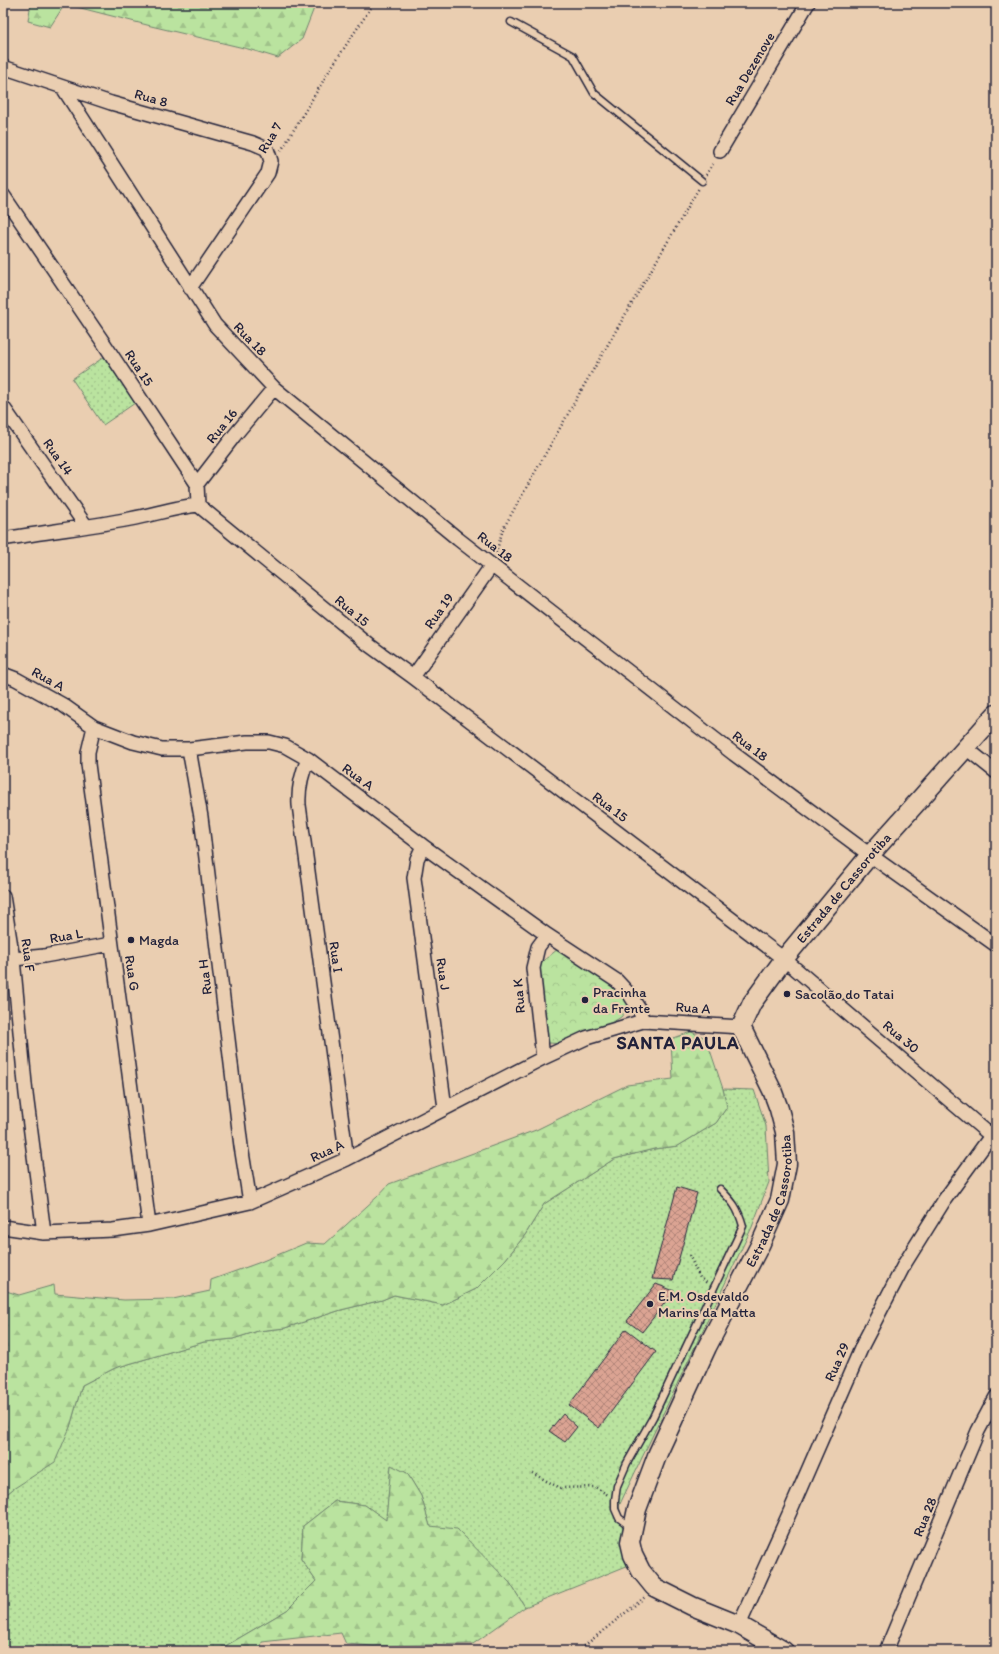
<svg xmlns="http://www.w3.org/2000/svg" width="999" height="1654" font-family="Itim,sans-serif">
<style>
.grass{fill:url(#grass-dots);stroke:#6e826d}
.forest{fill:url(#forest-firs);stroke:#6e826d}
.park{fill:url(#park-crowns);stroke:#6e826d}
.building{fill:url(#building-cross-hatch);stroke:#22223b}
.lines{fill:none;stroke-linecap:round;stroke-linejoin:round}
.lane-casing{stroke:#22223b;stroke-width:9}
.street-casing{stroke:#22223b;stroke-width:16}
.secondary-casing{stroke:#22223b;stroke-width:21}
.path{stroke:#22223b;stroke-width:2.5;stroke-dasharray:1 3;stroke-linecap:butt}
.lane{stroke:#eaceb1;stroke-width:6}
.street{stroke:#eaceb1;stroke-width:13}
.secondary{stroke:#eaceb1;stroke-width:18}
.poi-dot{fill:#22223b;stroke:#eaceb1;stroke-width:1.5}
.labels{text-anchor:middle;dominant-baseline:central;stroke-width:4;stroke-linejoin:round;paint-order:stroke}
.street-label{font-size:14px;fill:#22223b;stroke:#eaceb1}
.poi-label{font-size:14px;fill:#22223b;stroke:#eaceb1;text-anchor:start}
.district-label{font-size:18px;font-weight:bold;letter-spacing:1px;fill:#22223b;stroke:#eaceb1}
</style>
<defs>
<pattern id="grass-dots" width="8" height="8" patternUnits="userSpaceOnUse"><rect width="8" height="8" fill="#bae39f"/><path d="M2 2h.1M6 6h.1" fill="none" stroke="#a0c28a" stroke-width="1.8" stroke-linecap="round"/></pattern>
<pattern id="forest-firs" width="22" height="20" patternUnits="userSpaceOnUse"><rect width="22" height="20" fill="#bae39f"/><path d="M5 1l3.5 6h-7zM16 11l3.5 6h-7z" fill="#a0c28a"/></pattern>
<pattern id="park-crowns" width="20" height="18" patternUnits="userSpaceOnUse"><rect width="20" height="18" fill="#bae39f"/><path d="M2 6a3 3 0 1 1 6 0M12 15a3 3 0 1 1 6 0" fill="none" stroke="#a0c28a"/></pattern>
<pattern id="building-cross-hatch" width="8" height="8" patternUnits="userSpaceOnUse"><rect width="8" height="8" fill="#dba493"/><path d="M0 0l8 8M0 8l8-8" fill="none" stroke="#b18579"/></pattern>
</defs>
<rect width="100%" height="100%" fill="#eaceb1"/>
<filter id="ink" filterUnits="userSpaceOnUse"><feTurbulence type="fractalNoise" baseFrequency=".025" numOctaves="2"/><feDisplacementMap in="SourceGraphic" scale="8" xChannelSelector="R" yChannelSelector="G"/><feConvolveMatrix kernelMatrix="1 2 1 2 8 2 1 2 1" color-interpolation-filters="sRGB"/></filter>
<g filter="url(#ink)">
<!-- grass -->
<path class="grass" d="M 104,357 L 135,403 L 103,425 L 72,379 Z
M 723,1089 L 754,1090 L 766,1126 L 769,1182 L 752,1227 L 619,1506 L 625,1538 L 634,1563 L 525,1607 L 510,1583 L 430,1526 L 421,1496 L 407,1473 L 391,1466 L 386,1521 L 365,1505 L 335,1501 L 303,1526 L 301,1559 L 316,1581 L 287,1610 L 217,1651 L 12,1651 L 3,1645 L 3,1615 L 9,1569 L 3,1562 L 3,1497 L 13,1489 L 70,1427 L 82,1385 L 115,1368 L 204,1342 L 233,1339 L 258,1331 L 285,1328 L 341,1310 L 382,1300 L 394,1295 L 443,1305 L 476,1289 L 505,1260 L 525,1235 L 544,1204 L 614,1159 L 654,1149 L 678,1146 L 716,1123 L 727,1107 Z"/>
<!-- forest -->
<path class="forest" d="M 31,3 L 316,3 L 302,39 L 278,58 L 248,49 L 151,26 L 65,4 L 50,27 L 28,21 Z
M 691,1032 L 706,1038 L 723,1089 L 727,1107 L 716,1123 L 678,1146 L 654,1149 L 614,1159 L 544,1204 L 525,1235 L 505,1260 L 476,1289 L 443,1305 L 394,1295 L 382,1300 L 341,1310 L 285,1328 L 258,1331 L 233,1339 L 204,1342 L 115,1368 L 82,1385 L 70,1427 L 55,1462 L 13,1489 L 3,1497 L 3,1290 L 19,1295 L 54,1285 L 55,1294 L 124,1300 L 173,1299 L 210,1291 L 211,1280 L 258,1263 L 306,1243 L 325,1244 L 377,1197 L 389,1184 L 536,1130 L 627,1085 L 673,1079 L 671,1039 Z
M 391,1465 L 407,1473 L 421,1496 L 430,1526 L 457,1529 L 510,1583 L 525,1607 L 473,1644 L 373,1646 L 346,1644 L 341,1633 L 262,1642 L 260,1651 L 217,1651 L 287,1610 L 316,1581 L 301,1559 L 303,1526 L 335,1501 L 365,1505 L 386,1520 Z
M 3,1562 L 9,1569 L 3,1615 Z"/>
<!-- park -->
<path class="park" d="M 558,949 L 627,993 L 630,1006 L 621,1017 L 610,1024 L 565,1044 L 549,1043 L 543,1037 L 539,964 Z"/>
<!-- building -->
<path class="building" d="M 677,1187 L 697,1193 L 673,1280 L 652,1279 Z
M 656,1284 L 674,1291 L 642,1332 L 627,1321 Z
M 626,1329 L 656,1352 L 599,1428 L 569,1405 Z
M 563,1414 L 577,1427 L 565,1442 L 549,1431 Z"/>
<g class="lines">
<!-- lane casing -->
<g class="lane-casing">
<path id="lane" d="M 511,22 L 573,56 L 594,93 L 702,181
M 631,1527 L 619,1518 L 615,1509 L 615,1500 L 617,1486 L 627,1463 L 653,1417 L 743,1226 C 738,1208 733,1202 720,1189"/>
</g>
<!-- street casing -->
<g class="street-casing">
<path id="street" d="M 3,67 L 111,103 L 253,143 L 267,149 L 271,161 L 268,173 L 190,288
M 63,88 L 215,325 L 274,388 L 458,539 L 734,754 L 870,855 L 996,945
M 720,151 L 808,3
M 3,195 L 105,345 L 197,484 L 198,505 L 369,645 L 413,677 L 784,959 L 996,1140
M 3,407 L 86,526
M 197,484 L 234,436 L 274,388
M 3,539 C 45,532 88,527 130,519 C 153,515 175,507 198,505
M 3,674 L 16,679 L 63,705 L 94,727 L 133,742 L 162,749 L 189,749 L 247,742 L 269,742 L 285,746 L 308,759 L 423,846 L 547,935 L 617,981 L 630,995 L 639,1009 L 643,1021
M 413,677 L 492,565
M 94,727 L 88,752 L 88,764 L 149,1225
M 966,748 L 996,772
M 189,749 L 201,817 L 241,1146 L 250,1202
M 308,759 C 301,775 298,788 299,805 L 347,1159
M 423,846 L 417,859 L 414,878 L 445,1108
M 3,896 L 13,959 L 26,1094 L 44,1233
M 3,960 L 44,956 L 111,944
M 543,1058 L 533,968 L 538,947 L 547,935
M 3,1227 L 44,1233 L 113,1230 L 149,1225 L 250,1202 L 347,1159 L 543,1058 L 586,1038 L 643,1021 L 741,1027
M 739,1625 L 789,1514 L 863,1344 L 905,1263 L 945,1199 L 996,1129
M 886,1651 L 978,1431 L 996,1397"/>
</g>
<!-- secondary casing -->
<g class="secondary-casing">
<g id="secondary">
<path id="s1" d="M 784,1651 L 739,1625 L 692,1606 L 654,1587 L 641,1571 L 633,1555 L 630,1542 L 637,1509 L 658,1453 L 707,1347 L 760,1245 L 780,1200 L 787,1164 L 785,1132 L 779,1109 L 772,1090 L 741,1027 L 752,1003 L 784,959 L 870,855 L 996,714"/>
</g>
</g>
<!-- path -->
<path class="path" d="M 281,151 L 331,68 L 374,3
M 706,175 L 714,162
M 496,553 L 503,529 L 582,389 L 699,188
M 689,1255 L 700,1278 L 707,1283
M 532,1473 L 560,1488 L 595,1487 L 608,1495
M 578,1651 L 645,1597"/>
<!-- lane -->
<use href="#lane" class="lane"/>
<!-- street -->
<use href="#street" class="street"/>
<!-- secondary -->
<use href="#secondary" class="secondary"/>
</g>
</g>
<!-- markers -->
<g class="poi-dot">
<circle cx="131" cy="940" r="4"/>
<circle cx="787" cy="994" r="4"/>
<circle cx="585" cy="1000" r="4"/>
<circle cx="650" cy="1304" r="4"/>
</g>
<g class="labels">
<!-- street labels -->
<g class="street-label">
<text transform="translate(750 69) rotate(-59)">Rua Dezenove</text>
<text transform="translate(151 98) rotate(16)">Rua 8</text>
<text transform="translate(270 138) rotate(-59)">Rua 7</text>
<text transform="translate(250 339) rotate(46)">Rua 18</text>
<text transform="translate(139 368) rotate(57)">Rua 15</text>
<text transform="translate(222 426) rotate(-51)">Rua 16</text>
<text transform="translate(58 457) rotate(55)">Rua 14</text>
<text transform="translate(495 547) rotate(38)">Rua 18</text>
<text transform="translate(352 611) rotate(40)">Rua 15</text>
<text transform="translate(439 611) rotate(-55)">Rua 19</text>
<text transform="translate(48 679) rotate(29)">Rua A</text>
<text transform="translate(750 746) rotate(37)">Rua 18</text>
<text transform="translate(358 777) rotate(36)">Rua A</text>
<text transform="translate(610 807) rotate(37)">Rua 15</text>
<text stroke="none"><textPath href="#s1" startOffset="928">Estrada de Cassorotiba</textPath></text>
<text transform="translate(66 936) rotate(-10)">Rua L</text>
<text transform="translate(28 955) rotate(82)">Rua F</text>
<text transform="translate(336 957) rotate(82)">Rua I</text>
<text transform="translate(132 973) rotate(81)">Rua G</text>
<text transform="translate(443 974) rotate(82)">Rua J</text>
<text transform="translate(205 977) rotate(-97)">Rua H</text>
<text transform="translate(519 996) rotate(-95)">Rua K</text>
<text transform="translate(693 1008) rotate(4)">Rua A</text>
<text transform="translate(901 1037) rotate(40)">Rua 30</text>
<text transform="translate(327 1151) rotate(-25)">Rua A</text>
<text stroke="none"><textPath href="#s1" startOffset="568">Estrada de Cassorotiba</textPath></text>
<text transform="translate(837 1362) rotate(-66)">Rua 29</text>
<text transform="translate(925 1517) rotate(-68)">Rua 28</text>
</g>
<!-- poi labels -->
<g class="poi-label">
<text x="139" y="940">Magda</text>
<text x="593" y="992">Pracinha<tspan x="593" dy="16">da Frente</tspan></text>
<text x="795" y="994">Sacolão do Tatai</text>
<text x="658" y="1296">E.M. Osdevaldo<tspan x="658" dy="16">Marins da Matta</tspan></text>
</g>
<!-- district labels -->
<g class="district-label">
<text x="678" y="1043">SANTA PAULA</text>
</g>
</g>
<!-- margin -->
<rect width="999" height="1654" fill="none" stroke="#eaceb1" stroke-width="16"/>
<rect x="8" y="8" width="983" height="1638" fill="none" stroke="#22223b" stroke-width="1.5" filter="url(#ink)"/>
</svg>
